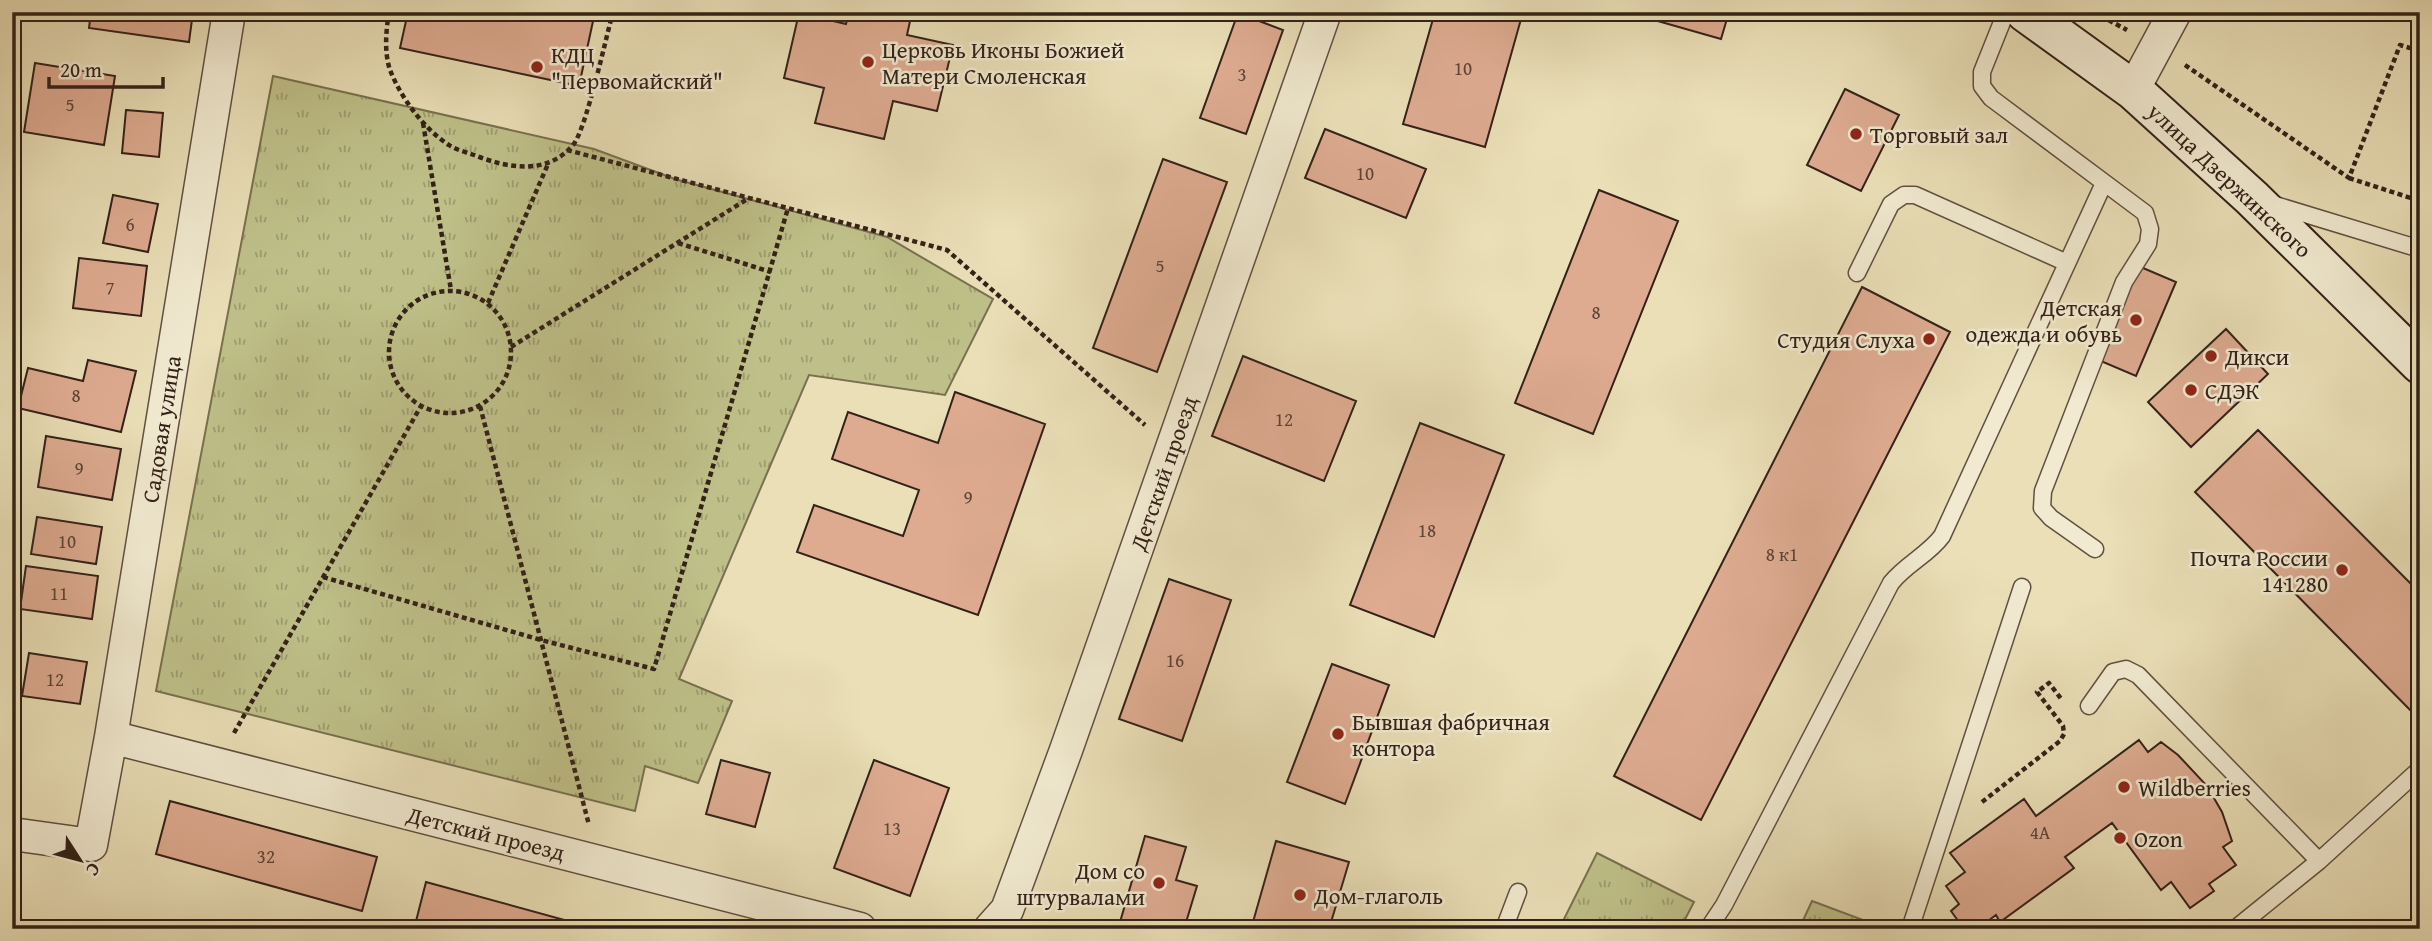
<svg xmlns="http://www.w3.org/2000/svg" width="2432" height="941" font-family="'Gentium Book Plus',serif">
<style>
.park{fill:url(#park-tufts);stroke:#797050;stroke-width:2}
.building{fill:#deab91;stroke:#332118;stroke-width:2}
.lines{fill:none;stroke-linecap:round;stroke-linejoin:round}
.lane-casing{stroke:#615040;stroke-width:19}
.street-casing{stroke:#615040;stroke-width:35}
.secondary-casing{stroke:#332118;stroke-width:42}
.path{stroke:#332118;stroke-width:4.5;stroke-dasharray:5 3.5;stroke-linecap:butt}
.lane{stroke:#f1ead0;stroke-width:16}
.street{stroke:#f1ead0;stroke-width:32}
.secondary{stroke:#f1ead0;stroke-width:38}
.poi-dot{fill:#8f2418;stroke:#f1ead0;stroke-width:2.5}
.labels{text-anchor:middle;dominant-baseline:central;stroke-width:5;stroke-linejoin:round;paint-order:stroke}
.number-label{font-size:19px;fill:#5e4436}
.poi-label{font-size:23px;fill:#332118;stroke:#f1ead0;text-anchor:start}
.street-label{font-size:23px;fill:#332118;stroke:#f1ead0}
</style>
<defs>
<pattern id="park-tufts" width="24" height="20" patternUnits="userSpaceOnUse" patternTransform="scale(1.75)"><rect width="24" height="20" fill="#bfc089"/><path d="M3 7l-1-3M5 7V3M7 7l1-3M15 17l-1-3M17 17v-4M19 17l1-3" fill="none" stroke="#9c9c6f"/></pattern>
</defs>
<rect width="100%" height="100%" fill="#eadfb7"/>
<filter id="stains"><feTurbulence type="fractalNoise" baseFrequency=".00286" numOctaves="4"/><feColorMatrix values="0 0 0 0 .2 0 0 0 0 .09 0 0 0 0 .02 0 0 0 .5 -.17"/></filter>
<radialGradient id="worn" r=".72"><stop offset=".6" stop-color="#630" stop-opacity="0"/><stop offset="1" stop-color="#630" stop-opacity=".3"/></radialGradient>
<!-- park -->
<path class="park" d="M 273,76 L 594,149 L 675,179 L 887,237 L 993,299 L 945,395 L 809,375 L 679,679 L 732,701 L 698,783 L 645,766 L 635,811 L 156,691 Z
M 1597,853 L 1694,902 L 1680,929 L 1559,929 Z
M 1812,901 L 1874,924 L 1872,929 L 1799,929 Z"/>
<!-- building -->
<path class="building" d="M 91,12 L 193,12 L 189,42 L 89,28 Z
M 408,12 L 595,12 L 579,86 L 400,48 Z
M 849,12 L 912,12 L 907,35 L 953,45 L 937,111 L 893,101 L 884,139 L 815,123 L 824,88 L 784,78 L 799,13 L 846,24 Z
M 1435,12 L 1523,12 L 1485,147 L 1403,124 Z
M 1626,12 L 1729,12 L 1721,39 Z
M 1238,13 L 1283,30 L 1246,134 L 1200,118 Z
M 35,63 L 115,76 L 104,145 L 24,132 Z
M 1845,89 L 1899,115 L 1861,191 L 1807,165 Z
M 126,110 L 163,113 L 159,157 L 122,153 Z
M 1325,129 L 1426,169 L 1406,218 L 1305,178 Z
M 1163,159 L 1227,182 L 1157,372 L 1093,348 Z
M 1599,190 L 1678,221 L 1593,434 L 1515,403 Z
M 113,195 L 158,204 L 148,252 L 103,243 Z
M 79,258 L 147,266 L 141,316 L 73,308 Z
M 2136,265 L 2176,282 L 2136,376 L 2096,359 Z
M 1862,287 L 1950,332 L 1701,820 L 1614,776 Z
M 2226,329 L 2268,374 L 2191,447 L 2148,402 Z
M 1243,356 L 1356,401 L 1324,481 L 1212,436 Z
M 88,360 L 136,371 L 121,432 L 18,408 L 28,368 L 83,381 Z
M 955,392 L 1045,424 L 978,615 L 797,552 L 814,505 L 903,536 L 919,490 L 832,459 L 848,412 L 938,443 Z
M 1420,423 L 1504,455 L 1434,637 L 1350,605 Z
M 2258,430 L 2420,593 L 2420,720 L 2195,492 Z
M 46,436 L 121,449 L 112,500 L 38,487 Z
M 37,517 L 102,527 L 96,564 L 31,554 Z
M 26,566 L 98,576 L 92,619 L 20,609 Z
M 1169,579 L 1231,600 L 1182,741 L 1119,719 Z
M 29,653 L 87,662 L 80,704 L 22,696 Z
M 1332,664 L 1389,685 L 1345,804 L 1287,782 Z
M 2139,740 L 2148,752 L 2161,742 L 2178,755 L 2207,786 L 2222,812 L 2232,841 L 2223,847 L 2236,865 L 2209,884 L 2214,891 L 2190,908 L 2171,882 L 2161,890 L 2112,823 L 2065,857 L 2074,868 L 2000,922 L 1996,915 L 1977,929 L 1964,929 L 1951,911 L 1959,904 L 1946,886 L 1965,872 L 1950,853 L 2024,799 L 2036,816 Z
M 721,760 L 770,773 L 755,827 L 706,814 Z
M 874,760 L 949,788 L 910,896 L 834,868 Z
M 170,801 L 377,857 L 362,911 L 156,854 Z
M 1145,836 L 1186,847 L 1176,880 L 1197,886 L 1184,929 L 1118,929 Z
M 1276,841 L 1349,862 L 1329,929 L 1251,929 Z
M 426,882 L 597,929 L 414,929 Z
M 12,890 L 19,891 L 13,929 L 12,929 Z"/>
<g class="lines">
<!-- lane casing -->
<g class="lane-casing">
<path id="lane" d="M 2006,12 L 1982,72 L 1982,86 L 1991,98 L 2145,213 L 2150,229 L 2148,244 L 2124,282 L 2043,491 L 2042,508 L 2051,518 L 2095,549
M 2272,204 L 2420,249
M 1857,273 L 1891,204 L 1904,195 L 1915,195 L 2067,263
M 2089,706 L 2113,672 L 2126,669 L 2138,675 L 2319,861
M 1504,929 L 1518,892
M 1708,929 L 1724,905 L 1891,583 C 1906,564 1928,555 1942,536 L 2104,183
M 1910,929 L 2022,587
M 2235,929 L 2319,861 L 2420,769"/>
</g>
<!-- street casing -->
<g class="street-casing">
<path id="street" d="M 2133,90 L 2175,12
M 111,737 L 860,929
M 12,834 L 91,845 L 111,737 L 229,12
M 990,929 L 1007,910 L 1066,750 L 1325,12"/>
</g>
<!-- secondary casing -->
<g class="secondary-casing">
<path id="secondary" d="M 2025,12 L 2133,90 L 2252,198 L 2420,364"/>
</g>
<!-- path -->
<path class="path" d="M 389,12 C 386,31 384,52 390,70 C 401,98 424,129 449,145 C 456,150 466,152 474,155 C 507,168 547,176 573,145 C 586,130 606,37 613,12
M 2101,16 L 2127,30
M 2185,65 L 2349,178 L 2400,45 L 2420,51
M 423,123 L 451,290
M 567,150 L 947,250 L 1145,425
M 2349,178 L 2420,201
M 678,243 L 771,272
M389 352a61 61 0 1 1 122 0a61 61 0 1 1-122 0Z
M 488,303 L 548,164
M 511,347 L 749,198
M 480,406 L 589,825
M 323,577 L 541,640 L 654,669 L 788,208
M 234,733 L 421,406
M 1982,802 L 2060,741 L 2064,734 L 2063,726 L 2037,692 L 2049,683 L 2062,700"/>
<!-- lane -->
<use href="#lane" class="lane"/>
<!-- street -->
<use href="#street" class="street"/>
<!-- secondary -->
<use href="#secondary" class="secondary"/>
</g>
<!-- markers -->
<g class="poi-dot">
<circle cx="868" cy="62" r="7"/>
<circle cx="537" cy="67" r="7"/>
<circle cx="1856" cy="134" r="7"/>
<circle cx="2136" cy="320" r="7"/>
<circle cx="1929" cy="339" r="7"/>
<circle cx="2211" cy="356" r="7"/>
<circle cx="2191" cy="390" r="7"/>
<circle cx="2342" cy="570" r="7"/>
<circle cx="1338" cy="734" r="7"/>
<circle cx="2124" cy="787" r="7"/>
<circle cx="2120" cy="838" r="7"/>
<circle cx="1159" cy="883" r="7"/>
<circle cx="1300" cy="895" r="7"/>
</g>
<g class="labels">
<!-- number labels -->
<g class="number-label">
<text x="1463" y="68">10</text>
<text x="1242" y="74">3</text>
<text x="70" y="104">5</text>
<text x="1365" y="173">10</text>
<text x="130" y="224">6</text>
<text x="1160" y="265">5</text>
<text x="110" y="287">7</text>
<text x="1596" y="312">8</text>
<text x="76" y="395">8</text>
<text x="1284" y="419">12</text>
<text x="79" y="468">9</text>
<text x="968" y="497">9</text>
<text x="1427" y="530">18</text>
<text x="67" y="541">10</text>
<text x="1782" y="554">8 к1</text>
<text x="59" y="593">11</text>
<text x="1175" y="660">16</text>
<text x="55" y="679">12</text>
<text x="892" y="828">13</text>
<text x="2040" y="832">4А</text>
<text x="266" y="856">32</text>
</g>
<!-- poi labels -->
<g class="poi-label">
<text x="882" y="49">Церковь Иконы Божией<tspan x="882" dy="26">Матери Смоленская</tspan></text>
<text x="551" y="54">КДЦ<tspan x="551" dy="26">"Первомайский"</tspan></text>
<text x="1870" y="134">Торговый зал</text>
<text x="2122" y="307" text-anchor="end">Детская<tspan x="2122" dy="26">одежда и обувь</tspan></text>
<text x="1915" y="339" text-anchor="end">Студия Слуха</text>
<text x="2225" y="356">Дикси</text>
<text x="2205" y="390">СДЭК</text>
<text x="2328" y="557" text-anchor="end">Почта России<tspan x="2328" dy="26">141280</tspan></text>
<text x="1352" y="721">Бывшая фабричная<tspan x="1352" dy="26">контора</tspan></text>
<text x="2138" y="787">Wildberries</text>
<text x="2134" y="838">Ozon</text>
<text x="1145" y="870" text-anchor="end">Дом со<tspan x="1145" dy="26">штурвалами</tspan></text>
<text x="1314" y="895">Дом-глаголь</text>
</g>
<!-- street labels -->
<g class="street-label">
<text transform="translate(2230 180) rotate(43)">улица Дзержинского</text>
<text transform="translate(161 429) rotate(-81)">Садовая улица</text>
<text transform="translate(1163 473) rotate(-71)">Детский проезд</text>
<text transform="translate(486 833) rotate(14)">Детский проезд</text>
</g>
</g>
<!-- margin -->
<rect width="2432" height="941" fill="none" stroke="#eadfb7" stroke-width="42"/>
<rect x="14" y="14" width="2404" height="913" fill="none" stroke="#332118" stroke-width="3.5"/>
<rect x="21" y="21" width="2390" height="899" fill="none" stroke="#332118" stroke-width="2"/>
<!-- north arrow -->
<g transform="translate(80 860) rotate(126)" stroke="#f1ead0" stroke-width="5" paint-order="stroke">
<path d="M0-5L12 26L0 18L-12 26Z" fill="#332118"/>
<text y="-10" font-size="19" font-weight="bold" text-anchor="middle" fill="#332118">С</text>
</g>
<!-- scale -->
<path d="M49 77v10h114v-10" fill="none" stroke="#332118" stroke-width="3.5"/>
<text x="60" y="77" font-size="21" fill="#332118" stroke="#f1ead0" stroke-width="5" paint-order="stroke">20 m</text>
<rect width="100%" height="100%" filter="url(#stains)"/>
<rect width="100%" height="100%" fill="url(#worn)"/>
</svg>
